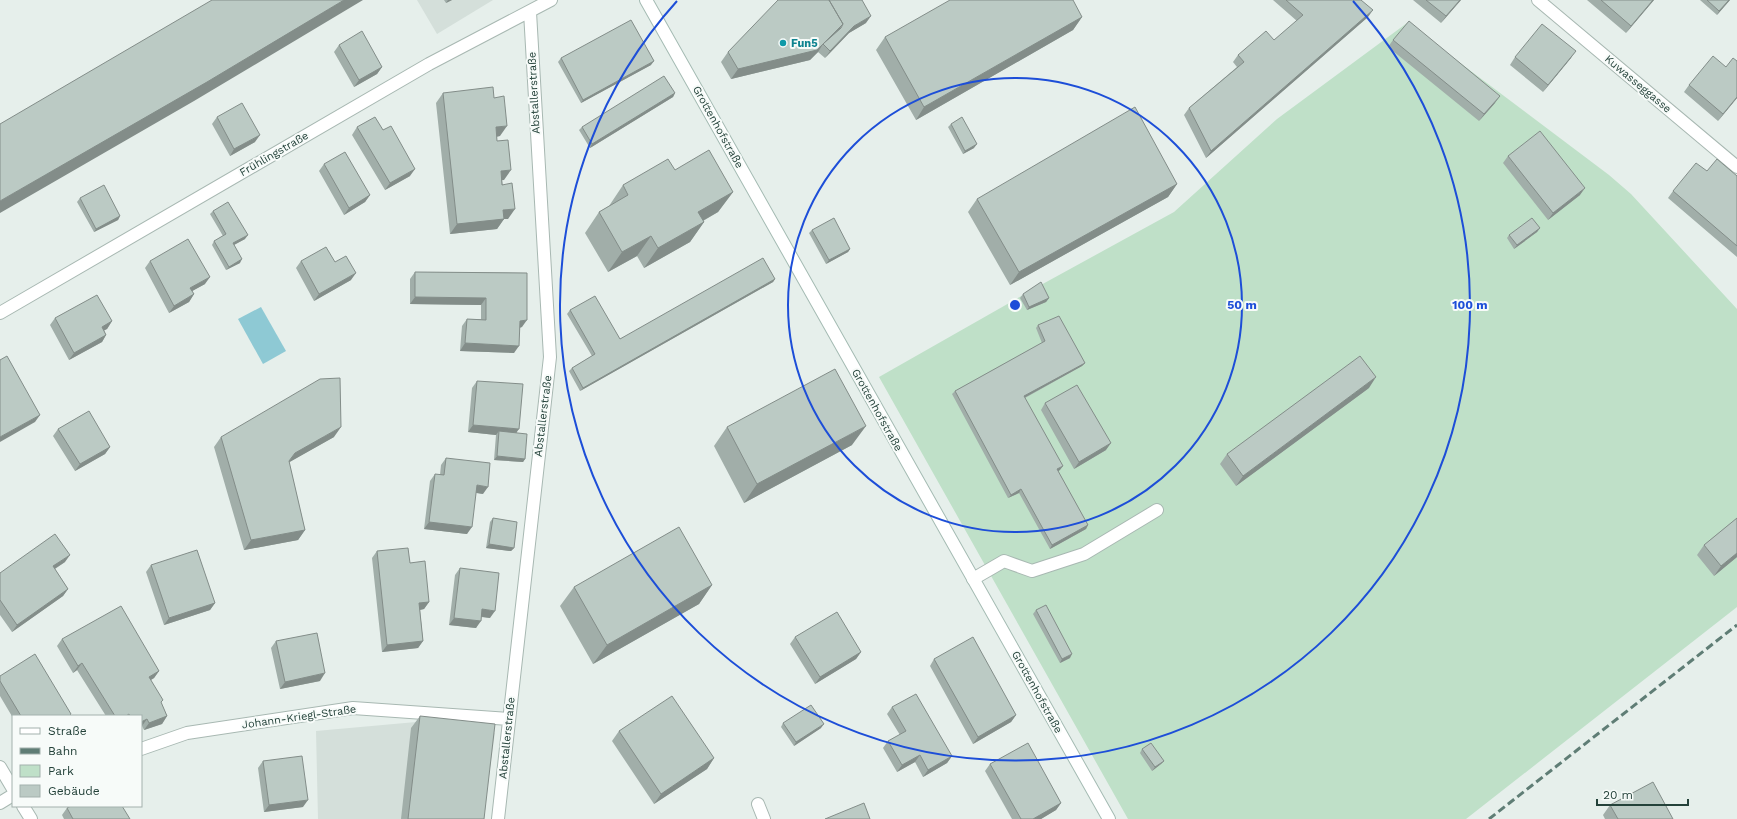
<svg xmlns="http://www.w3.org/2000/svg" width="1737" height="819" font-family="'Work Sans',sans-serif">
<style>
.built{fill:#d4dfda}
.green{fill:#bfe0c8}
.water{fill:#8ec9d4}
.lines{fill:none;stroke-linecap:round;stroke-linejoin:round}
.lane-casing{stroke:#a8b8b2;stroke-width:14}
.street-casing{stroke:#a8b8b2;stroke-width:14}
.secondary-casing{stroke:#a4bbb3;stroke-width:14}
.lane{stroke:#fff;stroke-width:12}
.street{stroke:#fff;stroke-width:12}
.secondary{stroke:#fff;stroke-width:12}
.rail{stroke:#5f7d75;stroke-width:3;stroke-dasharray:8 4;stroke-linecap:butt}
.wall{fill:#a1aea9}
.shaded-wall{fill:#838d89}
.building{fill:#bbcac4;stroke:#838d89}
.ring{fill:none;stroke:#1d4ed8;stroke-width:2}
.culture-dot{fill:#0f9aa8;stroke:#f7fbf9;stroke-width:1.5}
.labels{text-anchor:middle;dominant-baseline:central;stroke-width:4;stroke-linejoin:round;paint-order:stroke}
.culture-label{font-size:11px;font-weight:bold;fill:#0d838f;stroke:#f7fbf9;text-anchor:start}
.street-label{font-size:11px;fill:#24423a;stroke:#f7fbf9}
.centre{fill:#1d4ed8;stroke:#f7fbf9;stroke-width:2}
.ring-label{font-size:12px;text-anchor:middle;font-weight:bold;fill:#1d4ed8;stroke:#f7fbf9;stroke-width:4;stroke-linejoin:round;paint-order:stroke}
</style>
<rect width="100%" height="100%" fill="#e6efeb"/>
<!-- built -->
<path class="built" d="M 417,0 L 493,0 L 437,34 Z
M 416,722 L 495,733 L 483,819 L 318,819 L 316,731 Z"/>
<!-- green -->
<path class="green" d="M 1407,23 L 1609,175 L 1631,194 L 1737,309 L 1737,607 L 1466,819 L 1128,819 L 879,377 L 1039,286 L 1174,212 L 1277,119 Z"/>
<!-- water -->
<path class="water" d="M 261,307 L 286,351 L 263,364 L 238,319 Z"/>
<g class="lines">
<!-- lane casing -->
<g class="lane-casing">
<path id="lane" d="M 973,579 L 1004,561 L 1032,571 L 1084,554 L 1157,510"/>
</g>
<!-- street casing -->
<g class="street-casing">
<path id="street" d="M 1538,0 L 1737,167
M 0,313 L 429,64 L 551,0
M 141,749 L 187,733 L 353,708 L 509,719
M 0,767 L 13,789
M 0,803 L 13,795
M 758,804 L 764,819
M 23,806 L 31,819
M 498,819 L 550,357 L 530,12"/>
</g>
<!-- secondary casing -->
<g class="secondary-casing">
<path id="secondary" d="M 646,0 L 1109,819"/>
</g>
<!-- lane -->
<use href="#lane" class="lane"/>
<!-- street -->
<use href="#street" class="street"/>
<!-- secondary -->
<use href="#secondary" class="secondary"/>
<!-- rail -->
<path class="rail" d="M 1489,819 L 1737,625"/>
</g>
<!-- wall -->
<path class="wall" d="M 444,0 L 452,0 L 446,3 Z
M 1273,0 L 1361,0 L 1368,17 L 1206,158 L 1184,115 L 1189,108 L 1237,67 L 1233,62 L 1238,55 L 1274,40 L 1297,21 Z
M 1413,0 L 1461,0 L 1441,23 Z
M 1587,0 L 1654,0 L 1626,33 Z
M 1700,0 L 1730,0 L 1717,15 Z
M 1082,17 L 1073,30 L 916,120 L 876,50 L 885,37 Z
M 866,23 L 849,33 L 825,58 L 818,52 L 810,60 L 731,79 L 721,62 L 728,52 Z
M 1393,40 L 1495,103 L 1479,121 L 1388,47 Z
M 339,45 L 382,67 L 377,74 L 354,87 L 334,52 Z
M 1515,57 L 1571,58 L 1543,92 L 1510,65 Z
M 561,58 L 651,65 L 581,103 L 558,62 Z
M 1726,67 L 1737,98 L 1718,121 L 1684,92 L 1689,85 Z
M 443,93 L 500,136 L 497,137 L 497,141 L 504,180 L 502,180 L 508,219 L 504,219 L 497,229 L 450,234 L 436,103 Z
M 675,93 L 673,97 L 590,148 L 579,130 L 582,127 Z
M 217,117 L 255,142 L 230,156 L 212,124 Z
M 951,124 L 974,148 L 963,154 L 948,127 Z
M 357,127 L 410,176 L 385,190 L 352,135 Z
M 1508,156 L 1580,195 L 1548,220 L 1503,163 Z
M 324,164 L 370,195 L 365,202 L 344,215 L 319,171 Z
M 675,170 L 733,192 L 718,212 L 703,221 L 704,222 L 690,242 L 644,268 L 637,256 L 608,272 L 585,233 L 599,212 L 609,206 L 623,185 Z
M 1707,171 L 1737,176 L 1737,257 L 1668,198 L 1673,191 Z
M 1177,184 L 1168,197 L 1010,285 L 968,212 L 977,199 Z
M 80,198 L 120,216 L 118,220 L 94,232 L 77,202 Z
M 213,211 L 245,239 L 234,245 L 240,263 L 226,270 L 212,245 L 214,241 L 223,236 L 210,214 Z
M 1540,228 L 1537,232 L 1514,249 L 1507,238 L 1509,235 Z
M 812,230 L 850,249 L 848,252 L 826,264 L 809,233 Z
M 150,261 L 205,284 L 192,291 L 194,294 L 189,302 L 169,313 L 145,268 Z
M 301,261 L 335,262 L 351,280 L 314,301 L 296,268 Z
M 415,272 L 527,273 L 522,327 L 520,328 L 514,353 L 460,351 L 462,326 L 467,319 L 481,319 L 481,305 L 410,304 L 410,279 Z
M 775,279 L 773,282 L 580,391 L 569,371 L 572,368 L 592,356 L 567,314 L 570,310 L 620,339 Z
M 1023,294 L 1049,298 L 1046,302 L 1027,310 L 1020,298 Z
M 55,318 L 112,321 L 107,329 L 104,330 L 106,335 L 102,342 L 69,360 L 50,325 Z
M 1038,325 L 1085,363 L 1082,366 L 1025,398 L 1060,470 L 1058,471 L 1088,525 L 1086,529 L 1050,549 L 1019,493 L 1008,498 L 952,394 L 955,391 L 1042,343 L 1036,328 Z
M 477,381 L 517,433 L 525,459 L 523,462 L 494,460 L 496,435 L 468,432 L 472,388 Z
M 1369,388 L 1236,486 L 1220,464 L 1227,454 Z
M 1045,403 L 1106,450 L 1074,469 L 1041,410 Z
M 727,427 L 852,445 L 744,503 L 714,446 Z
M 58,429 L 110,447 L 105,454 L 75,471 L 53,436 Z
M 221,437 L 334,437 L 289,462 L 305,530 L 298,540 L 244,550 L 214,447 Z
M 446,458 L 483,494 L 476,493 L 467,534 L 424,529 L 430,481 L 435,474 L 440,475 L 441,465 Z
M 493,518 L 514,548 L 511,551 L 486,548 L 490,522 Z
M 1737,518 L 1737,557 L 1714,576 L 1697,555 L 1704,545 Z
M 377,551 L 410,563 L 429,602 L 424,609 L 420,610 L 423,641 L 418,648 L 382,652 L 372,558 Z
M 65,562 L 55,569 L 68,589 L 63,596 L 12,632 L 0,615 L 0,573 Z
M 151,565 L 215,603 L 210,610 L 164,625 L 146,572 Z
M 460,568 L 490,618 L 481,617 L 476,628 L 449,625 L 455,575 Z
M 712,585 L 699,604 L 593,664 L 560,606 L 574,587 Z
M 1036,610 L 1070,658 L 1060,663 L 1033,614 Z
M 795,637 L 861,652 L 856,659 L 815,684 L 790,644 Z
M 62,639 L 159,671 L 154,678 L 151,680 L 167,716 L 162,724 L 144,730 L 142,726 L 141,716 L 106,716 L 77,670 L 73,673 L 57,646 Z
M 276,641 L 320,681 L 280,689 L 271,648 Z
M 934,659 L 1016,715 L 1011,722 L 973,744 L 930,666 Z
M 0,676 L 71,714 L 70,716 L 13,716 L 13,718 L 0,696 Z
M 892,707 L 952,756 L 947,763 L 923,777 L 915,762 L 897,772 L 883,748 L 888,741 L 900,735 L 887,714 Z
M 420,716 L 484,819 L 401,819 L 411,728 Z
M 783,723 L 821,728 L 794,746 L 781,727 Z
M 619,731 L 714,758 L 707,769 L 654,804 L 612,741 Z
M 1142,749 L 1164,761 L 1161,764 L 1152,771 L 1140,753 Z
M 263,761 L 303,807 L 264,812 L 258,768 Z
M 990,764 L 1061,803 L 1056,810 L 1041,819 L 1012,819 L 985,771 Z
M 1610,805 L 1673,819 L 1605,819 L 1603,815 Z
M 67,808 L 130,819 L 64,819 L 62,815 Z"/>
<!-- shaded-wall -->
<path class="shaded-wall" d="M 344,0 L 363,0 L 194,101 L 0,213 L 0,201 Z
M 448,0 L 452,0 L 446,3 Z
M 1460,0 L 1461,0 L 1441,23 L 1446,16 Z
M 1653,0 L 1654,0 L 1626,33 L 1631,26 Z
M 1729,0 L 1730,0 L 1717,15 L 1719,11 Z
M 1373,10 L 1368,17 L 1206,158 L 1211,151 Z
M 871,16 L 866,23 L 849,33 L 825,58 L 830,51 L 854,26 Z
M 1082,17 L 1073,30 L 916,120 L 924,107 Z
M 843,24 L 836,35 L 823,44 L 818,52 L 810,60 L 731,79 L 738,69 Z
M 1576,51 L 1571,58 L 1543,92 L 1548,85 Z
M 654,61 L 651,65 L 581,103 L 583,100 Z
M 382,67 L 377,74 L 354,87 L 359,80 Z
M 675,93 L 673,97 L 590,148 L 592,144 Z
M 1500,96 L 1495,103 L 1479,121 L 1484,114 Z
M 1737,97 L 1737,98 L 1718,121 L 1723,114 Z
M 507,126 L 500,136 L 489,137 L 496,127 Z
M 260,135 L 255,142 L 230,156 L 234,149 Z
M 977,144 L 974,148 L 963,154 L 965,151 Z
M 415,169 L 410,176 L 385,190 L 390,183 Z
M 511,170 L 504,180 L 494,181 L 501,171 Z
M 1177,184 L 1168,197 L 1010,285 L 1019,272 Z
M 1585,188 L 1580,195 L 1548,220 L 1553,213 Z
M 733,192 L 718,212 L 683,232 L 698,212 Z
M 370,195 L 365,202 L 344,215 L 349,208 Z
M 515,209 L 508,219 L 504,219 L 497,229 L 450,234 L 457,224 L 503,210 Z
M 120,216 L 118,220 L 94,232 L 96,229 Z
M 704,222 L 690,242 L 644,268 L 658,248 Z
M 1540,228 L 1537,232 L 1514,249 L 1517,245 Z
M 248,235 L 245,239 L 230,247 L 233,243 Z
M 651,236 L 637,256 L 608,272 L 622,252 Z
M 850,249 L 848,252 L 826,264 L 829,260 Z
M 242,259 L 240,263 L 226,270 L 229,267 Z
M 356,273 L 351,280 L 314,301 L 319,294 Z
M 210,277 L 205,284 L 185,295 L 190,288 Z
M 775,279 L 773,282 L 580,391 L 583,388 Z
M 194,294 L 189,302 L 169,313 L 174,306 Z
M 415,297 L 486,298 L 481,305 L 410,304 Z
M 1049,298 L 1046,302 L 1027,310 L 1029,307 Z
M 527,320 L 522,327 L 515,328 L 520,321 Z
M 112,321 L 107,329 L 97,334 L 102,327 Z
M 106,335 L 102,342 L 69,360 L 74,353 Z
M 465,343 L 519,346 L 514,353 L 460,351 Z
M 1085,363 L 1082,366 L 1022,399 L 1024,396 Z
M 1376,377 L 1369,388 L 1236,486 L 1243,476 Z
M 40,415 L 35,422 L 0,442 L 0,437 Z
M 473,425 L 519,429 L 514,436 L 499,431 L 496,435 L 468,432 Z
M 866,426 L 852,445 L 744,503 L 757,484 Z
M 341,427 L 334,437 L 288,463 L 295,453 Z
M 1111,443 L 1106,450 L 1074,469 L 1079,462 Z
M 110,447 L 105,454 L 75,471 L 80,464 Z
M 497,456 L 525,459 L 523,462 L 494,460 Z
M 1063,466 L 1060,470 L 1055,473 L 1057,469 Z
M 477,485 L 488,487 L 483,494 L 472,492 Z
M 1021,489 L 1019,493 L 1008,498 L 1011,495 Z
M 429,522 L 472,527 L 467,534 L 424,529 Z
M 1088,525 L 1086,529 L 1050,549 L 1052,545 Z
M 305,530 L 298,540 L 244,550 L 251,540 Z
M 489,544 L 514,548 L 511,551 L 486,548 Z
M 1737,553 L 1737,557 L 1714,576 L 1721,566 Z
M 70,555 L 65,562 L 48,573 L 53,566 Z
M 712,585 L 699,604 L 593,664 L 607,645 Z
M 68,589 L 63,596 L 12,632 L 17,625 Z
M 429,602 L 424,609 L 414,611 L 419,603 Z
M 215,603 L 210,610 L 164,625 L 169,618 Z
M 482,609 L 495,611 L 490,618 L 477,616 Z
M 454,618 L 481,621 L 476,628 L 449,625 Z
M 423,641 L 418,648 L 382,652 L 387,645 Z
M 861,652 L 856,659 L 815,684 L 820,677 Z
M 1072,654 L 1070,658 L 1060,663 L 1062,659 Z
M 82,663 L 77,670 L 73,673 L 78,666 Z
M 159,671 L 154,678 L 144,684 L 149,677 Z
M 325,673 L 320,681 L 280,689 L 285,682 Z
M 1016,715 L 1011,722 L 973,744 L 978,737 Z
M 167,716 L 162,724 L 144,730 L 149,723 Z
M 147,719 L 142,726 L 141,726 L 141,722 Z
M 824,724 L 821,728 L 794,746 L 796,742 Z
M 920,755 L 915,762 L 897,772 L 902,765 Z
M 952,756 L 947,763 L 923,777 L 928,770 Z
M 714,758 L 707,769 L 654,804 L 661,794 Z
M 1164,761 L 1161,764 L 1152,771 L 1155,767 Z
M 308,800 L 303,807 L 264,812 L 269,805 Z
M 1061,803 L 1056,810 L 1041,819 L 1033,819 Z"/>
<!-- building -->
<path class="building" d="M 212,0 L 344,0 L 207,82 L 0,201 L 0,124 Z
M 778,0 L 829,0 L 843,24 L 817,50 L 738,69 L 728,52 Z
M 829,0 L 862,0 L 871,16 L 854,26 L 830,51 L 823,44 L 841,28 L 843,24 Z
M 950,0 L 1073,0 L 1082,17 L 924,107 L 885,37 Z
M 1286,0 L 1361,0 L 1373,10 L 1211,151 L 1189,108 L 1244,62 L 1238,55 L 1266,31 L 1274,40 L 1303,15 Z
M 1426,0 L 1460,0 L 1446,16 Z
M 1601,0 L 1653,0 L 1631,26 Z
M 1707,0 L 1729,0 L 1719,11 Z
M 631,20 L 654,61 L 583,100 L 561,58 Z
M 1409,21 L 1500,96 L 1484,114 L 1393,40 Z
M 1542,24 L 1576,51 L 1548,85 L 1515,57 Z
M 362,31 L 382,67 L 359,80 L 339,45 Z
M 1713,56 L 1726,67 L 1733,58 L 1737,61 L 1737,97 L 1723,114 L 1689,85 Z
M 664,76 L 675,93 L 592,144 L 582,127 Z
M 493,87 L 494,98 L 504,96 L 507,126 L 496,127 L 497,141 L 508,140 L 511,170 L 501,171 L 502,185 L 512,183 L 515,209 L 503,210 L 504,219 L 457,224 L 443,93 Z
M 242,103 L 260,135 L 234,149 L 217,117 Z
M 1135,107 L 1177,184 L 1019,272 L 977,199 Z
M 375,117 L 383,130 L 391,126 L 415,169 L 390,183 L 357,127 Z
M 962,117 L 977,144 L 965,151 L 951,124 Z
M 1540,131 L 1585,188 L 1553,213 L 1508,156 Z
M 709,150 L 733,192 L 698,212 L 704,222 L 658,248 L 651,236 L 622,252 L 599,212 L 628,195 L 623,185 L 668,159 L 675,170 Z
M 345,152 L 370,195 L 349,208 L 324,164 Z
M 1717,159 L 1737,176 L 1737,246 L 1673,191 L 1696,163 L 1707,171 Z
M 104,185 L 120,216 L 96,229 L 80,198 Z
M 228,202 L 248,235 L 233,243 L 242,259 L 229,267 L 214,241 L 226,234 L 213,211 Z
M 834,218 L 850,249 L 829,260 L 812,230 Z
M 1532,218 L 1540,228 L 1517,245 L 1509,235 Z
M 188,239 L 210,277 L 190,288 L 194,294 L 174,306 L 150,261 Z
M 326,247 L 335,262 L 346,256 L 356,273 L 319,294 L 301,261 Z
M 763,258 L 775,279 L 583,388 L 572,368 L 595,354 L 570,310 L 595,296 L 620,339 Z
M 415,272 L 527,273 L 527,320 L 520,321 L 519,346 L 465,343 L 467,319 L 486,320 L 486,298 L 415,297 Z
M 1041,282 L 1049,298 L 1029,307 L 1023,294 Z
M 97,295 L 112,321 L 102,327 L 106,335 L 74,353 L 55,318 Z
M 1059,316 L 1085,363 L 1024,396 L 1063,466 L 1057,469 L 1088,525 L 1052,545 L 1021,489 L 1011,495 L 955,391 L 1045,341 L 1038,325 Z
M 7,356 L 40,415 L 0,437 L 0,360 Z
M 1360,356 L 1376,377 L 1243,476 L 1227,454 Z
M 835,369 L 866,426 L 757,484 L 727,427 Z
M 340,378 L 341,427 L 295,453 L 289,461 L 305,530 L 251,540 L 221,437 L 320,379 Z
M 477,381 L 523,384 L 519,429 L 473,425 Z
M 1077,385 L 1111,443 L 1079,462 L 1045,403 Z
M 89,411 L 110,447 L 80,464 L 58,429 Z
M 499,431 L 527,434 L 525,459 L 497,456 Z
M 446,458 L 490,463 L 488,487 L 477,485 L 472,527 L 429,522 L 435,474 L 444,475 Z
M 493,518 L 517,522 L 514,548 L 489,544 Z
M 1737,518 L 1737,553 L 1721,566 L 1704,545 Z
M 679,527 L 712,585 L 607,645 L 574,587 Z
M 55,534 L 70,555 L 53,566 L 68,589 L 17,625 L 0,600 L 0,573 Z
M 408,548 L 410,563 L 425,561 L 429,602 L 419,603 L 423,641 L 387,645 L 377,551 Z
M 197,550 L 215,603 L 169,618 L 151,565 Z
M 460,568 L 499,573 L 495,611 L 482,609 L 481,621 L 454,618 Z
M 1046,605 L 1072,654 L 1062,659 L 1036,610 Z
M 121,606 L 159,671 L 149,677 L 163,700 L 161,702 L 167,716 L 149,723 L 147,719 L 141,722 L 141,716 L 130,716 L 129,714 L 126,716 L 115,716 L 82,663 L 78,666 L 62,639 Z
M 837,612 L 861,652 L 820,677 L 795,637 Z
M 317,633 L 325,673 L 285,682 L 276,641 Z
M 973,637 L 1016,715 L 978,737 L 934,659 Z
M 35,654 L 71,714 L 69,716 L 21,716 L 0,681 L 0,676 Z
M 916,694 L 952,756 L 928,770 L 920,755 L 902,765 L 888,741 L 906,731 L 892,707 Z
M 672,696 L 714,758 L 661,794 L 619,731 Z
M 811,705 L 824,724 L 796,742 L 783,723 Z
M 420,716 L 495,724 L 484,819 L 408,819 Z
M 1028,743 L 1061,803 L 1033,819 L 1021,819 L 990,764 Z
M 1151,743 L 1164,761 L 1155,767 L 1142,749 Z
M 302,756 L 308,800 L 269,805 L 263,761 Z
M 1653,782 L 1673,819 L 1618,819 L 1610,805 Z
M 864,803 L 870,819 L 825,819 Z
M 71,806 L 122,806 L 130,819 L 73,819 L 67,808 Z"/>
<!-- distance rings -->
<g class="ring">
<circle cx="1015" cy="305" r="227"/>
<path d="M1353 1A455 455 0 1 1 677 1"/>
</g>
<!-- markers -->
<circle class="culture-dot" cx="783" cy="43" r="4"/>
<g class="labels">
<!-- culture labels -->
<g class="culture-label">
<text x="791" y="43">Fun5</text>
</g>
<!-- street labels -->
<g class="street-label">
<text transform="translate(1638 84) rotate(40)">Kuwasseggasse</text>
<text transform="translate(534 93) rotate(-93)">Abstallerstraße</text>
<text transform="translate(718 127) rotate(61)">Grottenhofstraße</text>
<text transform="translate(274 154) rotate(-30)">Frühlingstraße</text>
<text transform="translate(877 410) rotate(61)">Grottenhofstraße</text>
<text transform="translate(543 416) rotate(-83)">Abstallerstraße</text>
<text transform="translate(1037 692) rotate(61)">Grottenhofstraße</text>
<text transform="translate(299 717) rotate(-8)">Johann-Kriegl-Straße</text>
<text transform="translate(507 738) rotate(-84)">Abstallerstraße</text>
</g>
</g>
<circle cx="1015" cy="305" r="6" class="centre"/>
<g class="ring-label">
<text x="1242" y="309">50 m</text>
<text x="1470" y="309">100 m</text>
</g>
<!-- legend -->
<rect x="12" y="715" width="130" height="92" fill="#f7fbf9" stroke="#a3b1ad"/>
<rect x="20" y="728" width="20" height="6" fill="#ffffff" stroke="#a3b1ad"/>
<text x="48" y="735" font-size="12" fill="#24423a">Straße</text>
<rect x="20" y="748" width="20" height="6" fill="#5f7d75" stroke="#a3b1ad"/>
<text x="48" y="755" font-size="12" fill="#24423a">Bahn</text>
<rect x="20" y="765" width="20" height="12" fill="#bfe0c8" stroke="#a3b1ad"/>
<text x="48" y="775" font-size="12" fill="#24423a">Park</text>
<rect x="20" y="785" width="20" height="12" fill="#bbcac4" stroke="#a3b1ad"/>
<text x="48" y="795" font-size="12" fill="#24423a">Gebäude</text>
<!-- scale -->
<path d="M1597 799v6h91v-6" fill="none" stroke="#24423a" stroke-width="2"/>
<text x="1603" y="799" font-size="12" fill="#24423a" stroke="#f7fbf9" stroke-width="3" paint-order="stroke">20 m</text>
</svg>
